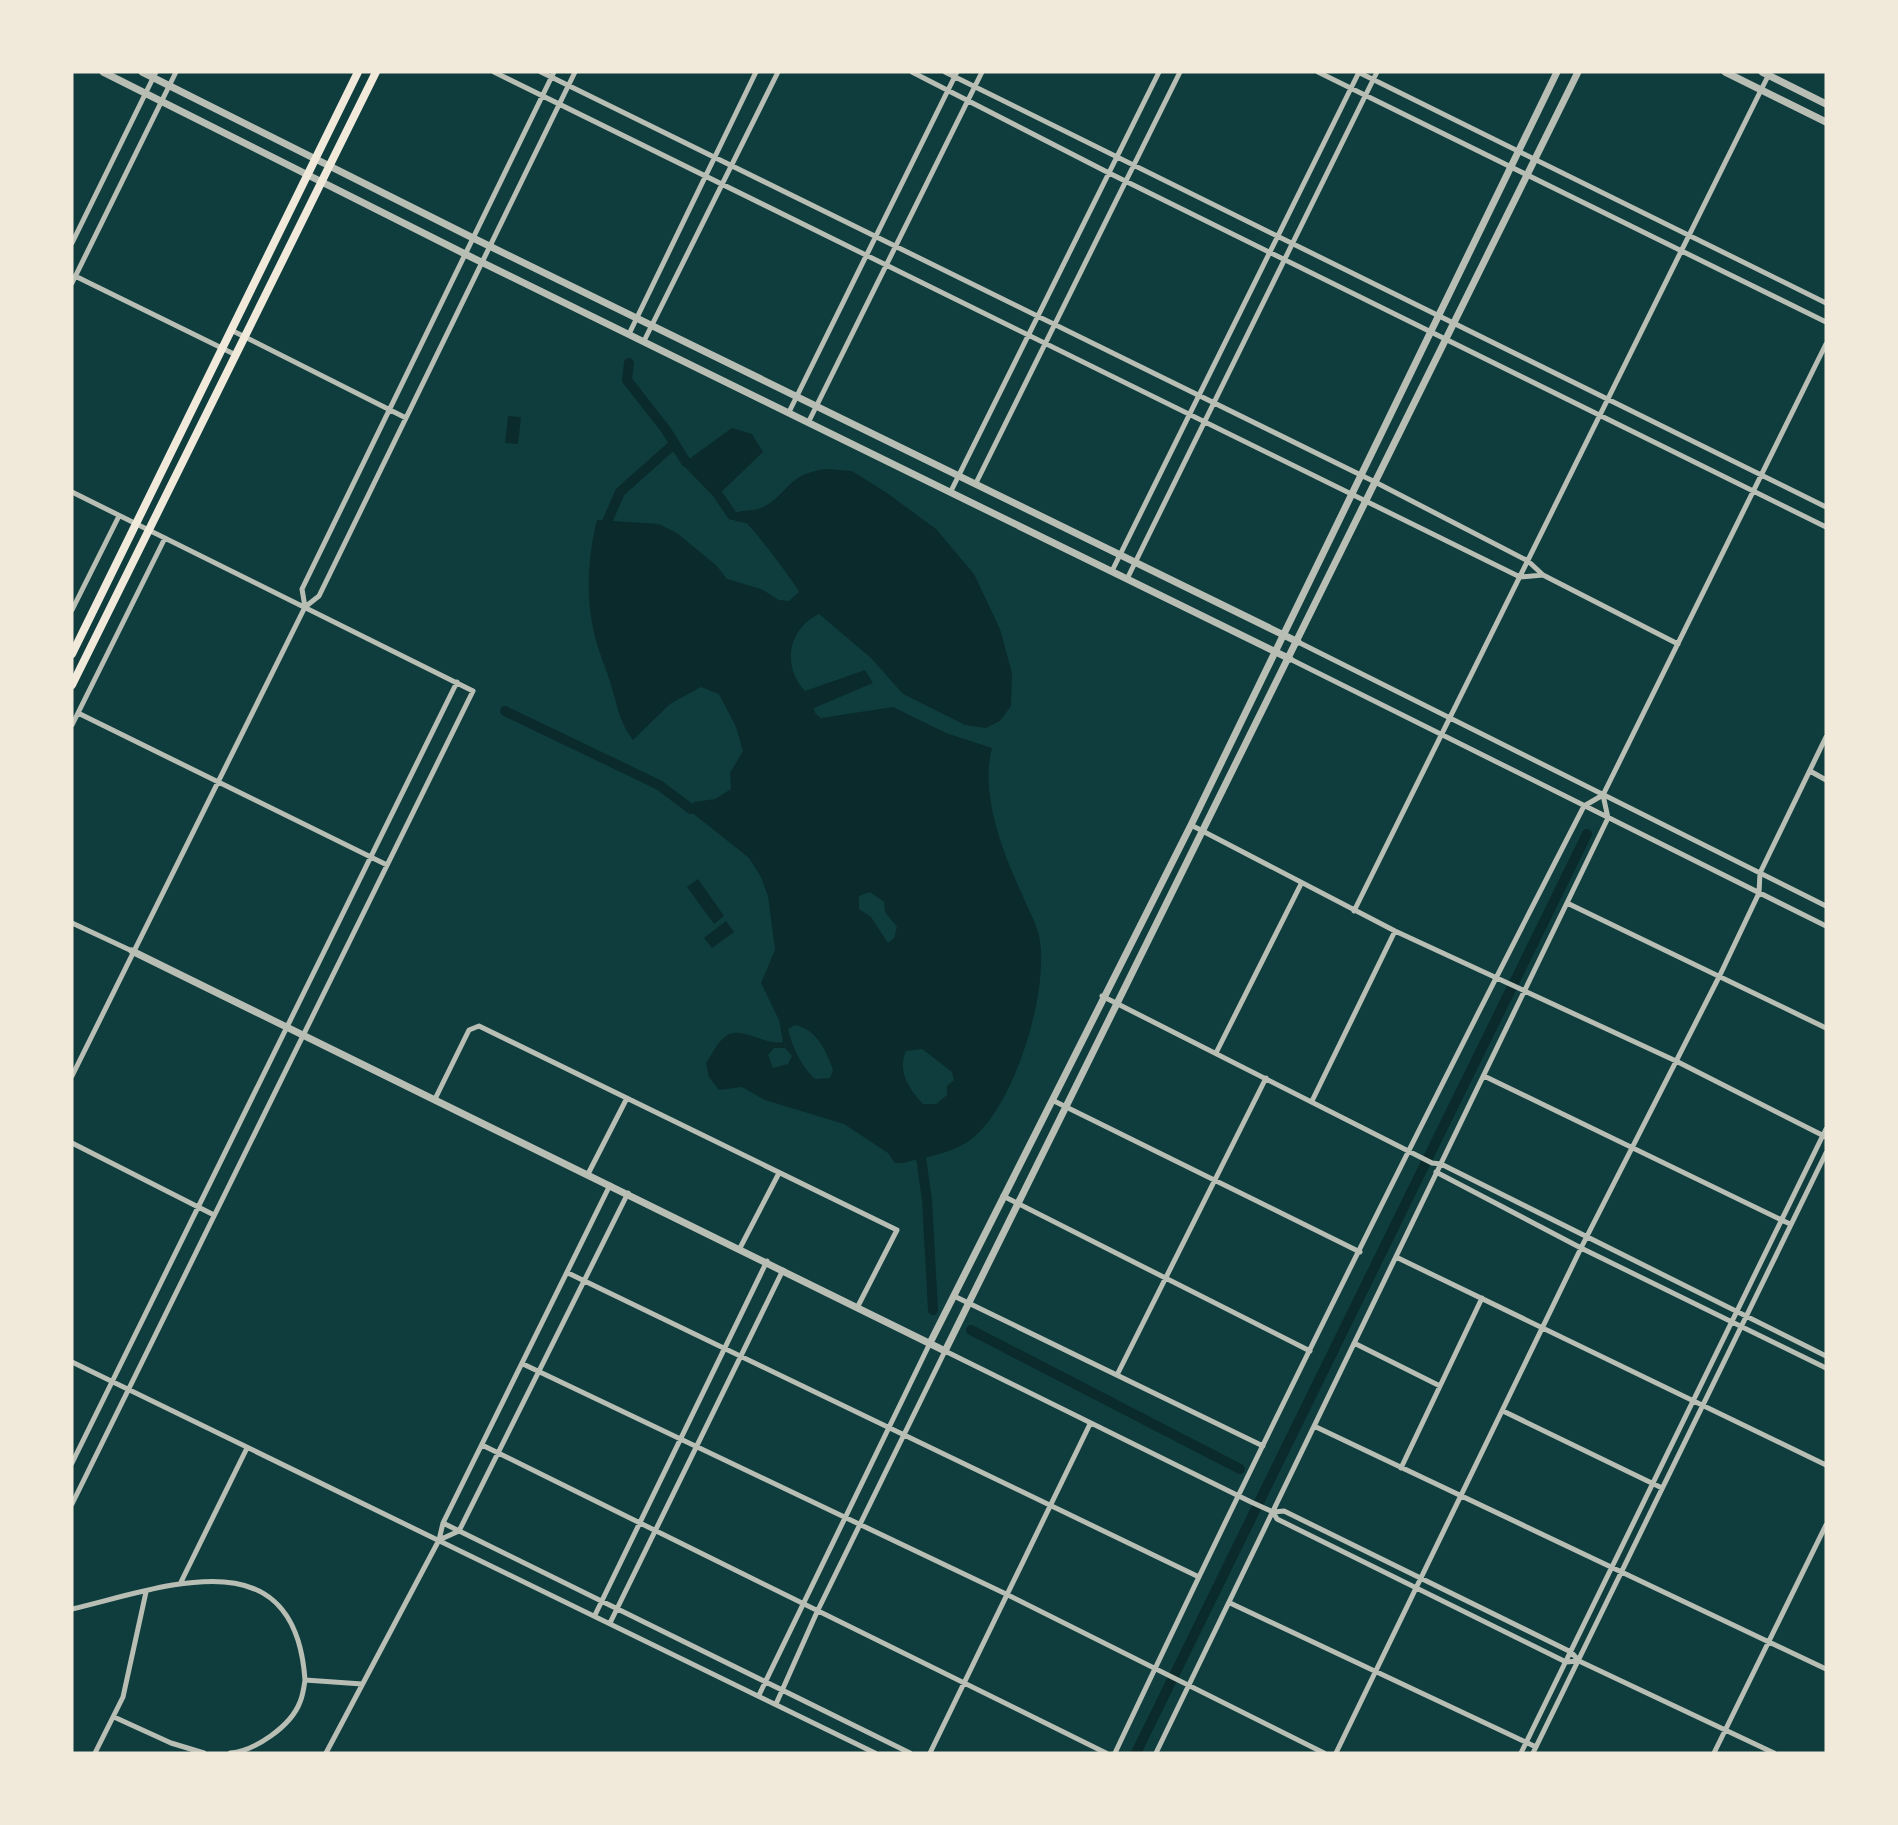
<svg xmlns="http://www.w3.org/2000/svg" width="1898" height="1825" font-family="'Titillium Web',sans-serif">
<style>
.water{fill:#0a2a2b;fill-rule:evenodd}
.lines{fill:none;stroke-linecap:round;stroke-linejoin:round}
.canal{stroke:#0a2a2b;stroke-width:10}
.minor{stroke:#b8beb3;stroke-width:5}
.tertiary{stroke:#b8beb3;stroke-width:7}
.secondary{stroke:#f1e9da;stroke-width:8}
</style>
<rect width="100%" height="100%" fill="#0f3d3e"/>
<!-- water -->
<path class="water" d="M 508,416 L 521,417 L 518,444 L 505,443 Z
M 732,428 L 752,434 L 763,452 L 715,498 L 682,464 Z
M 826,469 L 852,471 L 887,493 L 936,529 L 974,574 L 1000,629 L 1012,673 L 1011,706 L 1000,721 L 986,728 L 965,725 L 903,694 L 871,658 L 819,614 C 789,628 781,666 805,691 L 865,670 L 873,683 L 814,708 L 815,713 L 821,718 L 893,707 L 946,733 L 992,748 C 980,794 1002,850 1021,892 C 1027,907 1038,925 1040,941 C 1048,995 1015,1103 973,1138 C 954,1153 926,1157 903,1163 L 895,1163 L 888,1153 L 844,1124 L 765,1100 L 742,1087 L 719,1090 L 709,1077 L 706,1063 C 712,1055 717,1042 726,1036 C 741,1025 765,1046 783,1042 L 779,1020 L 761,983 L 775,950 L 768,896 L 761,877 L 749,858 L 690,811 L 694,802 L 715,799 L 731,789 L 730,773 L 743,751 L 736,727 L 719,694 L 701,687 L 670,704 L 633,740 C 620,724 617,705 611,685 C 607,671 601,658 597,644 C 585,603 587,560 597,520 L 659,524 L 677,533 L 717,566 L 727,579 L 761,589 L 779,600 L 789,601 L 799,592 C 798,587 752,526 746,523 C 743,522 739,522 735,521 L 732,515 C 742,508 754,513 765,506 C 791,491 787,474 826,469 ZM 870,892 L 884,902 L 885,912 L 897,927 L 894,938 L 888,943 L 871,917 L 859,909 L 859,896 ZM 795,1025 C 817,1030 826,1050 833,1070 L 830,1078 L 815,1079 C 802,1067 792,1047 788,1029 ZM 785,1048 L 792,1056 L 788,1064 L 773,1068 L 768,1055 L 774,1048 ZM 922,1049 L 952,1072 L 954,1080 L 947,1086 L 947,1095 L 936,1104 L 923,1104 C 909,1089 897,1071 906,1051 Z
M 698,879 L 724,916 L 714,924 L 687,887 Z
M 726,921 L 734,932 L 712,948 L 704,938 Z"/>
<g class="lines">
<!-- canal -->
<path class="canal" d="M 629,363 L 627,380 L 666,430 L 686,462
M 719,496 L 732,515
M 607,522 L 620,492 L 674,444
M 505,711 L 659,785 L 691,809
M 921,1158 L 927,1200 L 933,1310
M 971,1330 L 1240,1469
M 1136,1753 L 1587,834"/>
<!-- minor -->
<path class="minor" d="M 494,72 L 1520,577 L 1543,575
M 541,72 L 1375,482 L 1528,561 L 1543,575 L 1678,644
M 912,72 L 1109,173 L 1826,527
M 945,72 L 1826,507
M 1318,72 L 1826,322
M 1358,72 L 1826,303
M 72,243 L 156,72
M 75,276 L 236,355
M 72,283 L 176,72
M 231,330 L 406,418
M 629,334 L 756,72
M 644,341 L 778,72
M 789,412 L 957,72
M 809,421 L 982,72
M 976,483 L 1180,72
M 951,491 L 1159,72
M 72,492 L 473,691 L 72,1504
M 1113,569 L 1359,72
M 1128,577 L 1377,72
M 305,607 L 302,589 L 554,72
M 72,610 L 119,516
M 1298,642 L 1826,906
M 1290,659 L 1826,926
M 78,713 L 387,865
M 72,725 L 165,538
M 1810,771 L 1826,780
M 1191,825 L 1395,931 L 1676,1061 L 1826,1137
M 1567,903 L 1826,1028
M 1354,911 L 1770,72
M 72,923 L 132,951
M 1102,996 L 1432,1163 L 1441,1164 L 1826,1356
M 1216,1053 L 1301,884
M 72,1076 L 305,607 L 319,596 L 575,72
M 1484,1076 L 1790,1224
M 435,1099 L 469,1030 L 479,1026 L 897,1230 L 858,1306
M 1052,1100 L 1360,1252
M 1312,1101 L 1395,931
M 72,1143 L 214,1215
M 1436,1172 L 1581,1248 L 1826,1368
M 588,1174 L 627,1098
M 1003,1196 L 1310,1351
M 740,1248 L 779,1173
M 1396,1257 L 1826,1465
M 568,1273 L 1199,1577
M 954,1296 L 1263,1446
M 1354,1343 L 1440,1386
M 72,1362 L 875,1753
M 523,1364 L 1006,1594 L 1324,1753
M 1117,1375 L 1266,1078
M 1503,1411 L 1662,1488
M 1314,1426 L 1826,1669
M 482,1445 L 1106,1753
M 72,1463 L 457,682
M 1401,1468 L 1482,1298
M 443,1523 L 910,1753
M 439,1540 L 459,1531 L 628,1193
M 181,1582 L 247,1448
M 1230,1603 L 1536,1747
M 72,1609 C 163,1588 295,1533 305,1680 L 362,1684
M 595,1615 L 767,1261
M 610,1623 L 783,1270
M 1579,1661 L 1774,1753
M 759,1695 L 930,1343
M 776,1704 L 817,1612 L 945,1351 L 1251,1502 L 1273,1512 L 1284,1511 L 1571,1652 L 1579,1661 L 1566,1662 L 1277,1519 L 1273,1512
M 114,1717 L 171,1743 L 204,1753
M 95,1753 L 123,1697 L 146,1592
M 230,1753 C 255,1751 291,1726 300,1702 C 303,1695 304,1687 305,1680
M 326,1753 L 439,1540 L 443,1523 L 610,1185
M 930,1753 L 1090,1424
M 1115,1753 C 1265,1435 1423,1119 1584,806 L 1603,795 L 1826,344
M 1156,1753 L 1608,818 L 1603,795
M 1336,1753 L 1581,1248 L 1720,975 L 1759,893 L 1760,873 L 1826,737
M 1521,1753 L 1826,1129
M 1533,1753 L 1826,1153
M 1714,1753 L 1826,1525"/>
<!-- tertiary -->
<path class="tertiary" d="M 103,72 L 465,254 L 1290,659
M 142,72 L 473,238 L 1298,642
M 1725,72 L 1826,122
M 1762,72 L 1826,104
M 132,951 L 945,1351 L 1578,72
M 930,1343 L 1191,825 L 1557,72"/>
<!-- secondary -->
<path class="secondary" d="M 72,654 L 358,72
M 72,685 L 376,72"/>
</g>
<!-- border -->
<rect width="1898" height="1825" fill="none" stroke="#f1e9da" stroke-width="147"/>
</svg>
